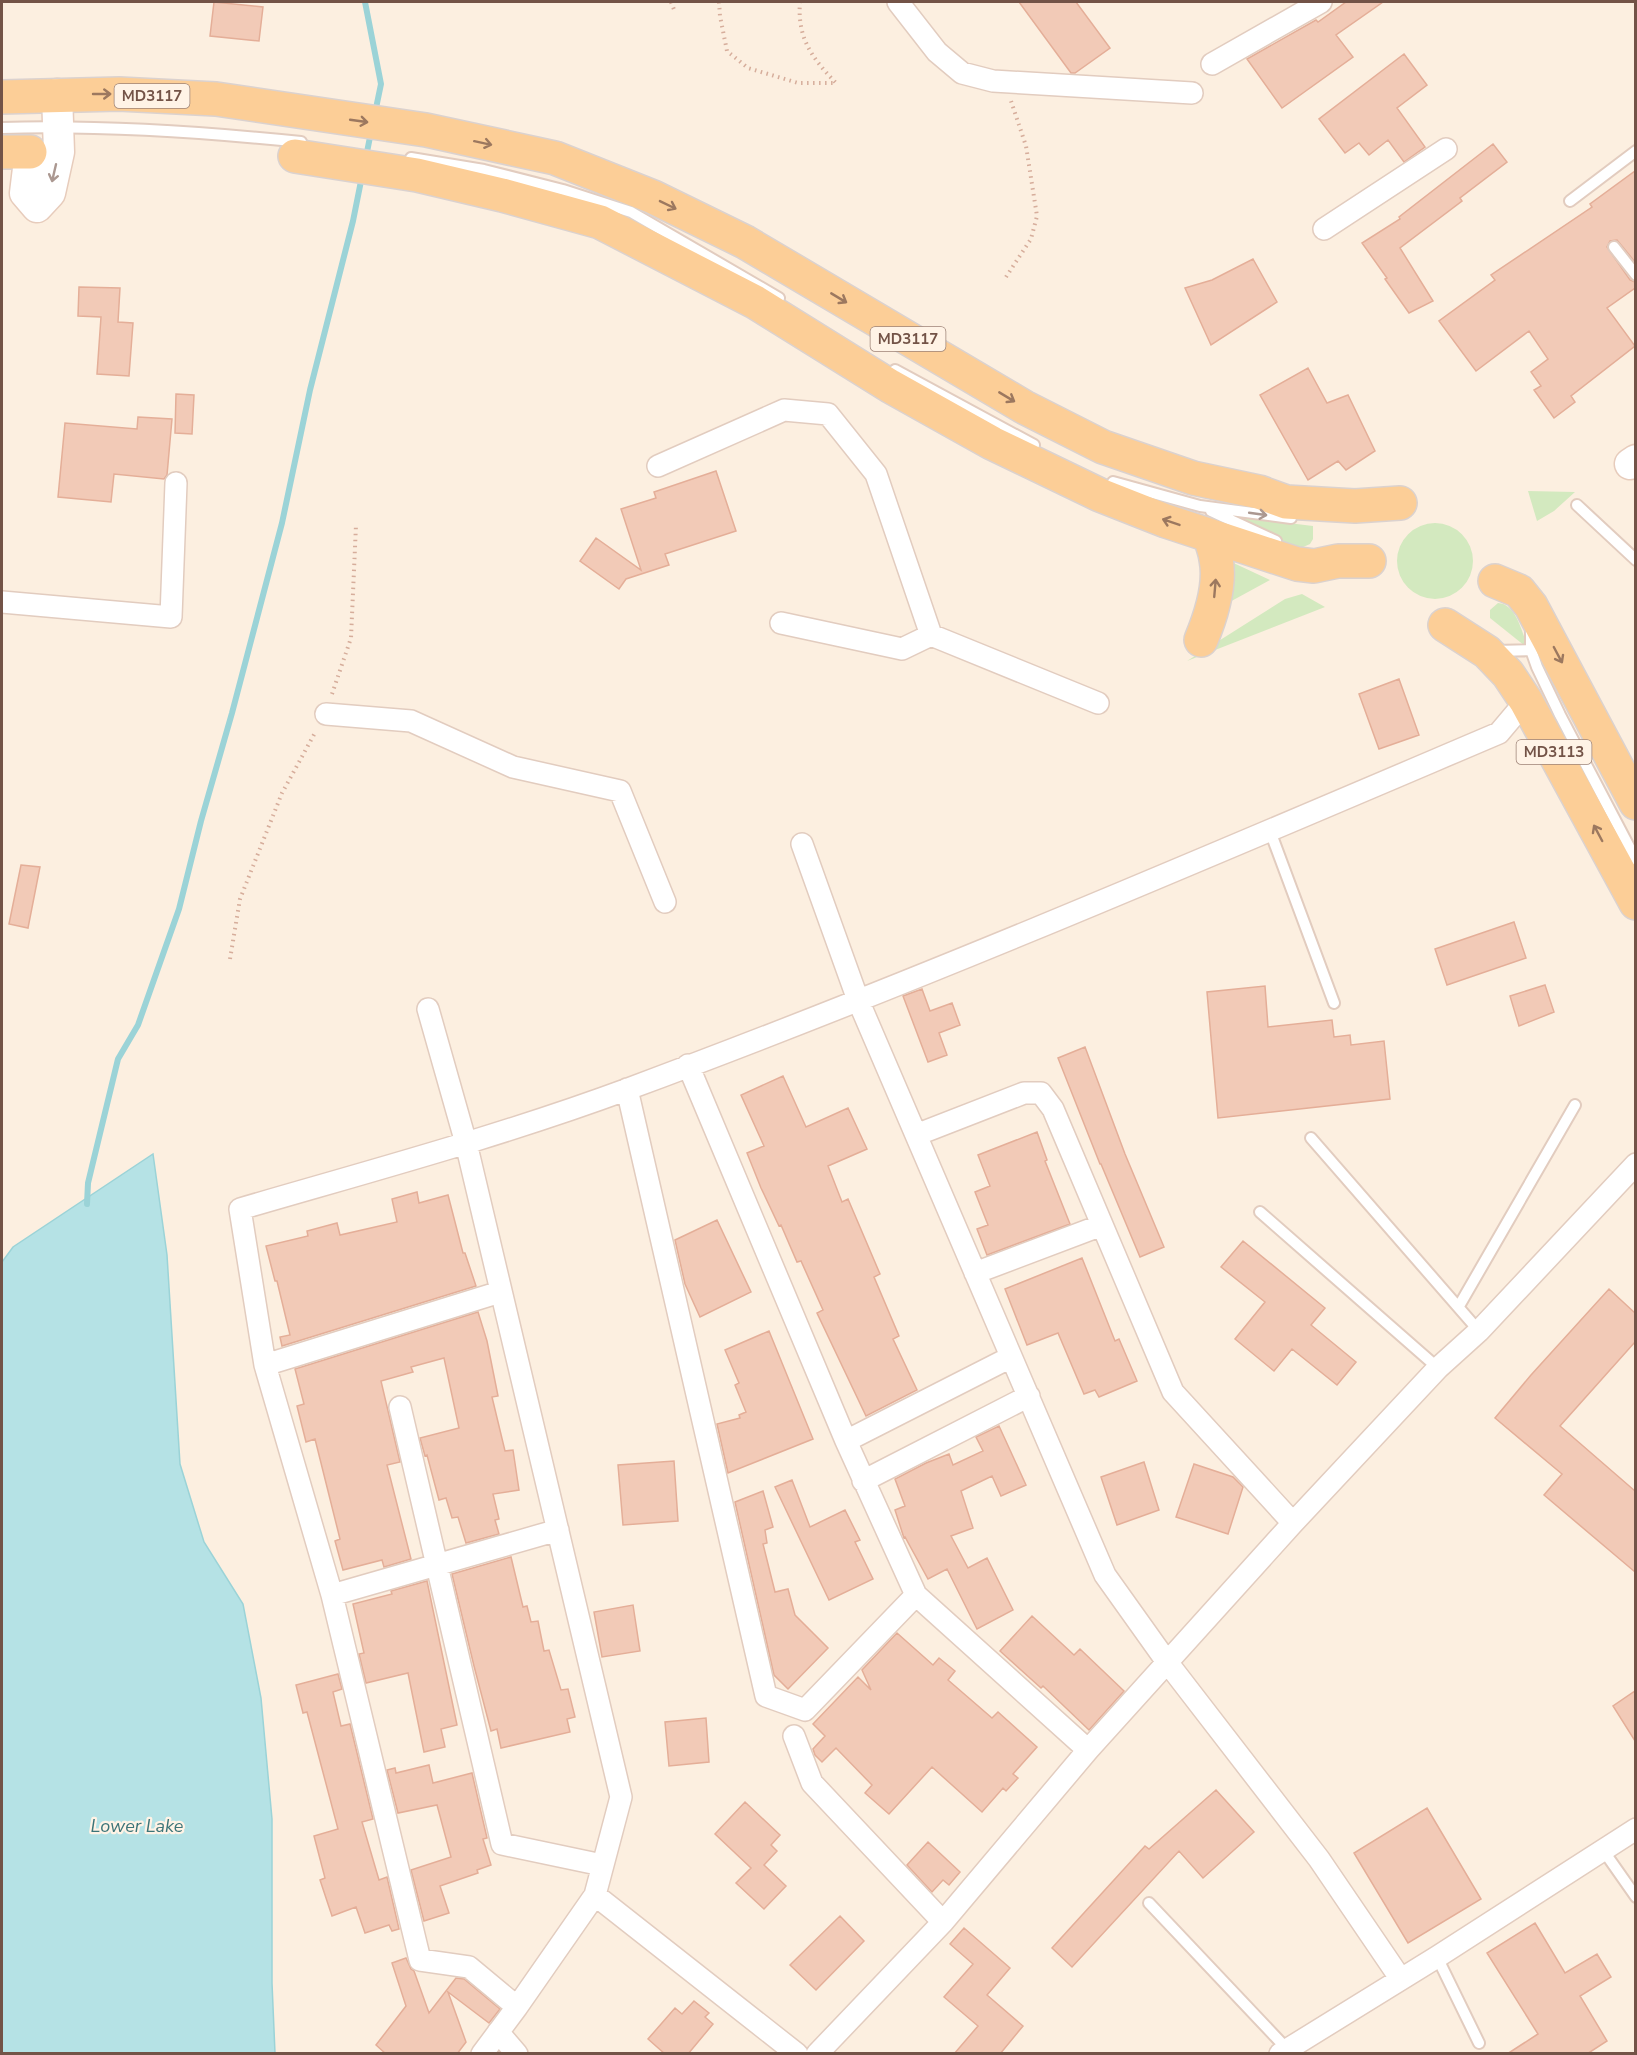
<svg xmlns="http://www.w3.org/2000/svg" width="1637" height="2055" font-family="'Nunito Sans',sans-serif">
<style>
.green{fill:#d3e9bf}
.water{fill:#b5e2e5;stroke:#9bd3d7;stroke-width:1.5}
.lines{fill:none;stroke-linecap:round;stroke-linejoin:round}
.stream{stroke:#9bd3d7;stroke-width:6}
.building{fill:#f2cab7;stroke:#e4ae98;stroke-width:1.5}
.lane-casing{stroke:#e2ccbf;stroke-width:14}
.street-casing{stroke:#e2ccbf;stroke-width:24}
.secondary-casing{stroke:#e7ccbc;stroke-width:33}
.primary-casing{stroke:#dbd2cf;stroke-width:36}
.path{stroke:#d6ad9b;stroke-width:4;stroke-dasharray:1.5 4.5;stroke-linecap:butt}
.lane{stroke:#fff;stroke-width:10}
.street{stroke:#fff;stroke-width:21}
.secondary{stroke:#fff;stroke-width:30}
.primary{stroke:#fcce97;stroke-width:33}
.oneway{stroke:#9c785f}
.oneway2{stroke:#ab9891}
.labels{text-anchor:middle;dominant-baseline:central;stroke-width:4.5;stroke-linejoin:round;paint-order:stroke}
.shield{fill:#fff3e6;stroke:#9d8377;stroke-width:1.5}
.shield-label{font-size:15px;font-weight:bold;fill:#735347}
.water-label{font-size:18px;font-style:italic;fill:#3c7478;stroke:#fff3e6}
</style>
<rect width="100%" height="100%" fill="#fcefe0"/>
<!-- green -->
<path class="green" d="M 1528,491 L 1575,492 L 1554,511 L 1537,521 Z
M 1231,514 L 1255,519 L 1313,526 L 1313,539 L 1310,544 L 1301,548 L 1290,548 Z
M1397 561a38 38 0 1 1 76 0a38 38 0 1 1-76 0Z
M 1225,559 L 1270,580 L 1226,604 Z
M 1302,594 L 1325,607 L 1187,661 L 1285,599 Z
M 1498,603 C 1516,604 1521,630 1527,644 L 1525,646 L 1490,618 L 1490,610 Z"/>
<!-- water -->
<path class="water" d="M 153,1154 L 167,1255 L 180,1464 L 204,1542 L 243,1604 L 261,1698 L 272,1819 L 272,1983 L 275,2053 L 2,2053 L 2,1262 L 13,1247 Z"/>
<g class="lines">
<!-- stream -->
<path class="stream" d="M 365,2 L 381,84 L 375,113
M 366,157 L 371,132
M 87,1204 L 88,1183 L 118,1059 L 138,1025 L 179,909 L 201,821 L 232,713 L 282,523 L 310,390 L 353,221 L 362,176"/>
</g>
<!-- building -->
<path class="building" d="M 214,2 L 263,7 L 259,41 L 210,36 Z
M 1019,2 L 1076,2 L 1110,48 L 1075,73 L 1071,73 Z
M 1346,2 L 1383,2 L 1336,35 L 1353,57 L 1282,108 L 1247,59 L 1316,20 L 1318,22 Z
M 1404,54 L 1427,85 L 1397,108 L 1425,147 L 1404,162 L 1388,140 L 1369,155 L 1359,143 L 1345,153 L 1319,119 Z
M 1493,144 L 1507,162 L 1460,198 L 1462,201 L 1400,248 L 1433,301 L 1409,313 L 1385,279 L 1387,278 L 1362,243 L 1400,219 L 1399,217 Z
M 1635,171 L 1635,262 L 1617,240 L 1610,241 L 1607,247 L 1630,280 L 1635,282 L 1635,288 L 1607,308 L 1635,346 L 1571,396 L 1575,402 L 1554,418 L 1534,390 L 1541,386 L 1531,372 L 1548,359 L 1529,331 L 1476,371 L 1439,321 L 1495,280 L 1491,275 L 1592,207 L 1590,204 Z
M 1253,259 L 1277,302 L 1211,345 L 1185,288 L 1212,280 Z
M 79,287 L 120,288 L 118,322 L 133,323 L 129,376 L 97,374 L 101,317 L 78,316 Z
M 1308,368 L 1327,403 L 1348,395 L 1375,451 L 1346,470 L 1338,461 L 1308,480 L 1260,395 Z
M 176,394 L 194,395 L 192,434 L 175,433 Z
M 138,417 L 172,419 L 167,475 L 164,479 L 114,474 L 111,502 L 58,497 L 65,423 L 137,429 Z
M 716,471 L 736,531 L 665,554 L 669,565 L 626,579 L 619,589 L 580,561 L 596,538 L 641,570 L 621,509 L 656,498 L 654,492 Z
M 1399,679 L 1419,735 L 1379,749 L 1359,694 Z
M 21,865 L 40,867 L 28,928 L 9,924 Z
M 1514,922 L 1526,958 L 1447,985 L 1435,949 Z
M 1545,985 L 1554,1012 L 1519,1026 L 1510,996 Z
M 1265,986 L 1268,1027 L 1332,1020 L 1334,1037 L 1350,1035 L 1351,1045 L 1384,1041 L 1390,1099 L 1218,1118 L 1207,992 Z
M 922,989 L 930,1011 L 952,1003 L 960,1025 L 939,1033 L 947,1055 L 928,1062 L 903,996 Z
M 1085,1047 L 1125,1154 L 1164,1247 L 1140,1257 L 1101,1164 L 1100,1164 L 1058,1058 Z
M 783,1076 L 806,1127 L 848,1108 L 867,1149 L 828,1166 L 842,1202 L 848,1199 L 880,1274 L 874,1277 L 899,1336 L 893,1339 L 917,1390 L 866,1416 L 817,1313 L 823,1310 L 801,1261 L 797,1262 L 781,1225 L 779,1226 L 761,1188 L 747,1153 L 764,1146 L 741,1095 Z
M 1037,1132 L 1047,1160 L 1045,1161 L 1070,1224 L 987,1255 L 977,1229 L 988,1225 L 975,1192 L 990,1186 L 978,1155 Z
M 417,1192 L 419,1203 L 448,1195 L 463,1253 L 465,1253 L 476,1286 L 282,1346 L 280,1337 L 290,1335 L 277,1281 L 275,1281 L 266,1246 L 308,1236 L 307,1231 L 337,1223 L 340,1235 L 397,1222 L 392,1199 Z
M 717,1220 L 751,1292 L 700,1317 L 685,1284 L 675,1240 Z
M 1243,1241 L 1325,1308 L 1311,1325 L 1356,1362 L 1337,1385 L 1292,1349 L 1274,1371 L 1235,1339 L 1265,1302 L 1221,1267 Z
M 1082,1258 L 1115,1341 L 1119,1339 L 1137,1381 L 1099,1397 L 1095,1390 L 1084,1394 L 1058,1333 L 1027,1345 L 1005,1289 Z
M 1609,1289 L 1635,1313 L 1635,1342 L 1560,1426 L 1635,1491 L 1635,1572 L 1544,1495 L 1562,1474 L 1495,1418 L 1531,1375 Z
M 478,1312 L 487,1341 L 498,1396 L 492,1397 L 505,1451 L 513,1450 L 519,1490 L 493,1494 L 499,1519 L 495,1520 L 499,1534 L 466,1543 L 458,1517 L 452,1518 L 446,1498 L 439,1500 L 427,1455 L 425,1456 L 420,1438 L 459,1428 L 444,1358 L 411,1367 L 413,1372 L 381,1381 L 400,1462 L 387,1465 L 411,1559 L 384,1567 L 382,1560 L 343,1570 L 335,1541 L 340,1539 L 315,1439 L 306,1442 L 297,1406 L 304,1404 L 295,1369 Z
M 769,1331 L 813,1439 L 728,1473 L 717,1424 L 740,1418 L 739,1415 L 746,1412 L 735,1385 L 739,1383 L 725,1350 Z
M 999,1426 L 1026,1485 L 1001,1496 L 992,1476 L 961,1491 L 973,1528 L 951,1536 L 968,1568 L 987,1558 L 1013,1610 L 977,1629 L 947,1569 L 928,1579 L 905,1537 L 904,1538 L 895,1510 L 905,1506 L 895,1479 L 926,1463 L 949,1454 L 953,1465 L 983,1451 L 976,1437 Z
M 674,1461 L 678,1521 L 623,1525 L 618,1465 Z
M 1144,1462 L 1159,1510 L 1117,1525 L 1101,1477 Z
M 1194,1464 L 1233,1477 L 1243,1487 L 1228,1534 L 1176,1517 Z
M 792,1480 L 810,1527 L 845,1510 L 860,1540 L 855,1542 L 873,1579 L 829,1600 L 775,1487 Z
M 763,1491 L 773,1527 L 765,1530 L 767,1543 L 763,1544 L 775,1592 L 788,1589 L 795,1615 L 828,1648 L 788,1689 L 774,1675 L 735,1502 Z
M 511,1557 L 523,1607 L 527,1606 L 531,1622 L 538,1621 L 544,1651 L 549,1650 L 561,1690 L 568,1689 L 575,1717 L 567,1719 L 570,1732 L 501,1748 L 497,1729 L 491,1731 L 474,1666 L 452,1574 Z
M 427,1581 L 457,1725 L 441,1729 L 445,1747 L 424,1752 L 408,1673 L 366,1683 L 359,1654 L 364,1653 L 353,1604 L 392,1594 L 391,1591 Z
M 633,1605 L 640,1651 L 602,1657 L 594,1612 Z
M 1032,1616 L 1074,1655 L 1080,1649 L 1124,1691 L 1089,1730 L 1043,1686 L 1041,1688 L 1000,1651 Z
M 897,1633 L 933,1665 L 939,1658 L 955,1671 L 948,1680 L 992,1718 L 998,1712 L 1037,1747 L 1013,1774 L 1018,1778 L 1006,1791 L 1003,1788 L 982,1812 L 932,1767 L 889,1814 L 865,1793 L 872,1785 L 836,1748 L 822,1762 L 815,1755 L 813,1749 L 825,1736 L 813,1724 L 858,1677 L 871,1690 L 862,1670 Z
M 338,1674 L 342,1689 L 333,1692 L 341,1726 L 350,1724 L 373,1819 L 362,1822 L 379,1880 L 387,1877 L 399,1929 L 392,1931 L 389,1925 L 365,1933 L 356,1907 L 332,1916 L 320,1880 L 325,1878 L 314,1836 L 338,1829 L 307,1712 L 303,1713 L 296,1685 Z
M 1635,1691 L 1635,1741 L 1613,1706 Z
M 706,1718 L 709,1762 L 669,1766 L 665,1722 Z
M 429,1765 L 433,1783 L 472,1773 L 487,1838 L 483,1839 L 491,1865 L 477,1870 L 478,1873 L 440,1886 L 449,1913 L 424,1921 L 411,1870 L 451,1857 L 437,1805 L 398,1813 L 387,1770 L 395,1768 L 396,1773 Z
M 1216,1790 L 1254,1832 L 1203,1878 L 1179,1851 L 1072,1967 L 1052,1948 L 1145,1846 L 1149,1849 Z
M 745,1802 L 780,1835 L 771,1845 L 777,1851 L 764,1865 L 786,1886 L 764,1909 L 736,1883 L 751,1868 L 715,1834 Z
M 1427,1808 L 1481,1899 L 1408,1943 L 1354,1853 Z
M 928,1842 L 960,1872 L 949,1885 L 943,1880 L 932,1892 L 907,1865 Z
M 840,1916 L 864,1941 L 816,1990 L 790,1965 Z
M 1535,1923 L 1565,1973 L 1597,1954 L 1611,1977 L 1580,1996 L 1607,2041 L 1587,2054 L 1507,2054 L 1538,2034 L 1487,1953 Z
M 964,1928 L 1010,1968 L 987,1995 L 1023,2026 L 1000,2054 L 954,2054 L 978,2026 L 944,1997 L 973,1964 L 950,1944 Z
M 406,1958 L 411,1969 L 414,1971 L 429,2013 L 456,1978 L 464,1979 L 500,2009 L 489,2023 L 448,1992 L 466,2042 L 457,2054 L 386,2054 L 376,2045 L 406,2006 L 392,1963 Z
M 694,2001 L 709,2013 L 705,2017 L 713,2024 L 688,2054 L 665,2054 L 648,2039 L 675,2008 L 682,2014 Z"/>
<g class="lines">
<!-- lane casing -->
<g class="lane-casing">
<path id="lane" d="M 2,128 C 101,125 202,132 301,142
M 411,158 L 484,170 L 563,190 L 631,212 L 779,298
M 1570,201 L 1636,151
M 1614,247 L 1636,275
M 895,370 L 1034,445
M 1113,482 L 1200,506 L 1291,518
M 1577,505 L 1636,560
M 1211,511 L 1276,541
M 1531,628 L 1531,650 L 1537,667 L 1560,715 L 1636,860
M 1495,651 L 1531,650
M 1270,831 L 1334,1003
M 1311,1138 L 1479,1331
M 1260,1212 L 1438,1368
M 1459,1306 L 1575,1105
M 1603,1850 L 1636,1897
M 1149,1903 L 1287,2049
M 1437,1957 L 1479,2043"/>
</g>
<!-- street casing -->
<g class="street-casing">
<path id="street" d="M 898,2 L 937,52 L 962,73 L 993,81 L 1192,93
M 1212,64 L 1321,2
M 1324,229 L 1446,149
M 658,466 L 784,410 L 828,414 L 876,474 L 931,635
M 2,602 L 171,617 L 176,483
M 781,623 L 902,649 L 931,635 L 1098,703
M 326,714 L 411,721 L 513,767 L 620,791 L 665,902
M 802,844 L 858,1000 L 1105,1575 L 1167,1662 L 1319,1859 L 1400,1978
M 428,1009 L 466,1143 L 621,1797 L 595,1895 L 517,2007 L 482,2054
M 688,1065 L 846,1441 L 916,1595 L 1088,1750
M 627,1089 L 766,1696 L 805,1710 L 916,1595
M 916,1135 L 1024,1093 L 1041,1093 L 1053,1109 L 1173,1392 L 1293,1523
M 975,1273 L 1102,1225
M 265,1365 L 500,1292
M 400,1407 L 502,1844 L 602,1865
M 846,1441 L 1011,1357
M 863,1481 L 1029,1396
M 332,1595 L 558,1530
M 794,1736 L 812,1783 L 943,1922
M 595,1895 L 797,2054
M 517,2007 L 469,1967 L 420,1960 L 332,1595 L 265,1365 L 240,1209 C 370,1171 501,1136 628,1089 C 922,980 1210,856 1499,733 L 1526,701
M 498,2032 L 517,2054
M 817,2054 L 943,1922 L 1088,1750 L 1293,1523 L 1438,1368 L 1479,1331 L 1636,1164
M 1280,2054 L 1437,1957 L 1636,1829"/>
</g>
<!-- secondary casing -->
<g class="secondary-casing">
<path id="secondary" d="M 30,152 L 25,193 L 37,207 L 50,193 L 59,152 L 57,94
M 1630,464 L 1636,460"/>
</g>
<!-- primary casing -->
<g class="primary-casing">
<path id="primary" d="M 2,97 L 119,94 L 216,99 L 426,130 L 555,158 L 653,197 L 745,242 L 1024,407 L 1103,447 L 1193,478 L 1259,492 L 1286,502 L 1355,506 L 1400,503
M 2,152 L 30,152
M 295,156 L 417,175 L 502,195 L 600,222 L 755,302 L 890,386 L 992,443 L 1100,495 L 1166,521 L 1297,564 L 1314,566 L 1338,561 L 1369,561
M 1495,581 L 1519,591 L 1531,606 L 1636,803
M 1445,625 L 1487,652 L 1508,674 L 1526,701 L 1636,903
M 1201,640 C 1211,616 1221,584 1216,559 C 1215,551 1212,543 1209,535"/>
</g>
<!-- path -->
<path class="path" d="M 671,2 L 675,12
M 719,2 L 720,16 L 727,51 L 748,68 L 798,83 L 836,83 C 812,58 797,38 800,2
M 1006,277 L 1031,239 L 1037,216 L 1026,146 L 1011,101
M 332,694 L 351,638 L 356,525
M 230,959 L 240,899 L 282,793 L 316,731"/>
<!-- lane -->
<use href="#lane" class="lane"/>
<!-- street -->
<use href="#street" class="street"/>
<!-- secondary -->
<use href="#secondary" class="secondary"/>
<!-- primary -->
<use href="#primary" class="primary"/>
</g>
<!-- one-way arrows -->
<defs><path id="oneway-shaft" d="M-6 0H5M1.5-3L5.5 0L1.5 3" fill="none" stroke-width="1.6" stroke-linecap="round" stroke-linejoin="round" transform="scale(1.5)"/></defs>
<g class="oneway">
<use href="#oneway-shaft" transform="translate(102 94)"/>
<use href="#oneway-shaft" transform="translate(359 121) rotate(8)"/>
<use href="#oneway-shaft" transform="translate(483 143) rotate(12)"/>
<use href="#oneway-shaft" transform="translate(668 205) rotate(26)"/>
<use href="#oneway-shaft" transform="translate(839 298) rotate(31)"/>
<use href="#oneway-shaft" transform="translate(1007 397) rotate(31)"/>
<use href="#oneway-shaft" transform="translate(1171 522) rotate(-161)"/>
<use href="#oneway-shaft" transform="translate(1215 588) rotate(-85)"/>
<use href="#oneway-shaft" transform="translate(1558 655) rotate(62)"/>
<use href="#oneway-shaft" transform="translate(1598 833) rotate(-118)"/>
</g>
<g class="oneway2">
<use href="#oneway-shaft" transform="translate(54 173) rotate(103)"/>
<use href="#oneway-shaft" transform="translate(1258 514) rotate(8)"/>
</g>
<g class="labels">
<!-- shield labels -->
<g class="shield">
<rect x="114.5" y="84" width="75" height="24" rx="4.5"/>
<rect x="870.5" y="327" width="75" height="24" rx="4.5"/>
<rect x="1516.5" y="740" width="75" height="24" rx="4.5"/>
</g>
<g class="shield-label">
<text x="152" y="96">MD3117</text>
<text x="908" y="339">MD3117</text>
<text x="1554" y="752">MD3113</text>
</g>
<!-- water labels -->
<g class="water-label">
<text x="137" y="1826">Lower Lake</text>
</g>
</g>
<!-- border -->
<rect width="1637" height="2055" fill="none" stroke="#735347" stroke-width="6"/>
</svg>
